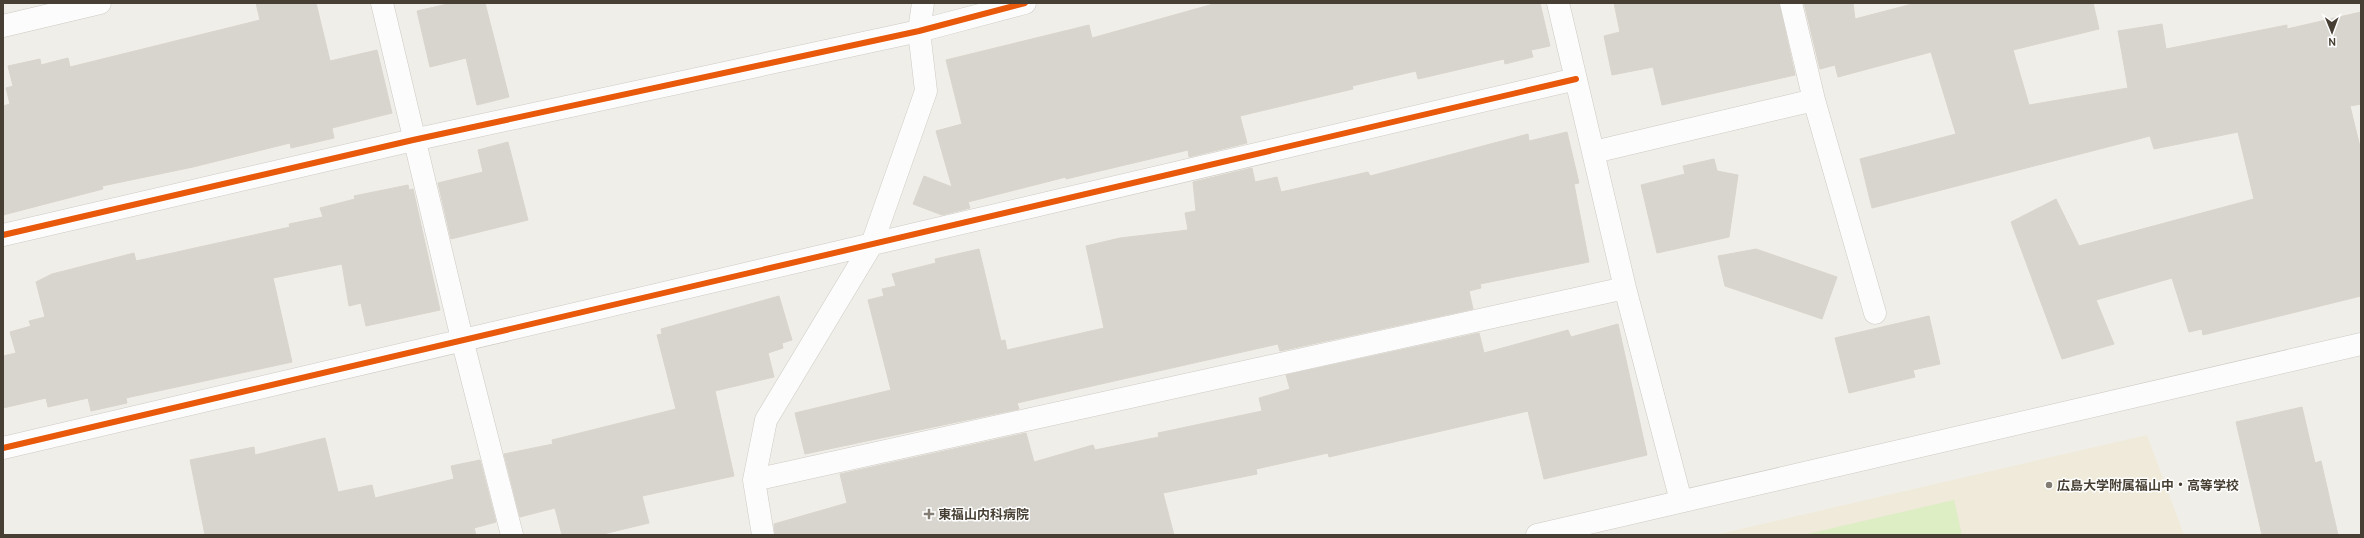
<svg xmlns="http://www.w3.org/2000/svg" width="2364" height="538" font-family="Cabin,'Noto Sans JP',sans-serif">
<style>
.education{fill:#efead9}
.green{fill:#ddedc4}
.building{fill:#d8d5cf;stroke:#d9d5cd}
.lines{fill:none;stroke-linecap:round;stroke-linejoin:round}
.minor-casing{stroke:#cdcac4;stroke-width:23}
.minor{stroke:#fdfcfc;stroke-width:22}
.cycleway-casing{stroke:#fff;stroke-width:8}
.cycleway{stroke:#e8590c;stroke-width:6}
.poi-dot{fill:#827c72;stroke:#fff;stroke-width:1.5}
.labels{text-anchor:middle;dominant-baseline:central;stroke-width:3;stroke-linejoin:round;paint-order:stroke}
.poi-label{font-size:13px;font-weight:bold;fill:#473f33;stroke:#fff;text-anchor:start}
</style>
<rect width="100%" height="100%" fill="#f0eee8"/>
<!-- education -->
<path class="education" d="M 2147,435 L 2184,535 L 1715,535 Z"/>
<!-- green -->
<path class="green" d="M 1954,500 L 1962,535 L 1803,535 Z"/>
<!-- building -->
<path class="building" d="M 256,3 L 316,3 L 330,61 L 377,50 L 392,113 L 332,128 L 334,138 L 291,148 L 290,143 L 193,167 L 102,186 L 103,189 L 3,215 L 3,106 L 10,104 L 6,88 L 13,86 L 8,66 L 40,59 L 41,65 L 68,58 L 70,67 L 260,20 Z
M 452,3 L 485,3 L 509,97 L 477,105 L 466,58 L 430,67 L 417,11 Z
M 1217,3 L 1540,3 L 1550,46 L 1531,50 L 1533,57 L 1505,64 L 1504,59 L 1418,79 L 1416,71 L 1352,86 L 1353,89 L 1240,116 L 1247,143 L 1189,157 L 1188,150 L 1066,179 L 1066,177 L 968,202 L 970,208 L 942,215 L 913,204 L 924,176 L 952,187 L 936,131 L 962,124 L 946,60 L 1089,25 L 1092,38 Z
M 1614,3 L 1779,3 L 1795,75 L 1662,105 L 1653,67 L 1612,75 L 1604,36 L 1620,32 Z
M 1804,3 L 1853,3 L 1855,19 L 1916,3 L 2093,3 L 2099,29 L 2013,50 L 2029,105 L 2128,88 L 2118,31 L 2162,24 L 2166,49 L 2287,25 L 2287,29 L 2361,12 L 2361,104 L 2350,106 L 2361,151 L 2361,296 L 2203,335 L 2202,329 L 2189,332 L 2172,278 L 2096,300 L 2114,344 L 2062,359 L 2011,222 L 2056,199 L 2079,246 L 2254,199 L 2238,132 L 2154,149 L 2150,136 L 1872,208 L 1860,159 L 1956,134 L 1931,52 L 1838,77 L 1835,65 L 1820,69 Z
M 1567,132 L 1579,183 L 1574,184 L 1589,262 L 1480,284 L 1481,288 L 1469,291 L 1473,309 L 1280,351 L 1278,344 L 1017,403 L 1019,409 L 805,454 L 795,413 L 891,390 L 868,300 L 884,296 L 882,289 L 896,286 L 892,274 L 936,263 L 935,259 L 979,249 L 1001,341 L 1005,340 L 1007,350 L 1104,328 L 1086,246 L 1120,238 L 1188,230 L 1185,213 L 1196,211 L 1193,182 L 1252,168 L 1255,182 L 1277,177 L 1281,192 L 1368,172 L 1370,176 L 1528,134 L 1529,141 Z
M 508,142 L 528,220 L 451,239 L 438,183 L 483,172 L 478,150 Z
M 1714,159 L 1717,171 L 1738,175 L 1729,237 L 1657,253 L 1641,185 L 1685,174 L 1683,166 Z
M 408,185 L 409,190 L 413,189 L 440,310 L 366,326 L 361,303 L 349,306 L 342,264 L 273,278 L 292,362 L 126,398 L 127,403 L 91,411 L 88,398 L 48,407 L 46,398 L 3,408 L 3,356 L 16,353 L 10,332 L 31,326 L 29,321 L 45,317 L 36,282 L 52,274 L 134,253 L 136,261 L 290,227 L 289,224 L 323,217 L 320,208 L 355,199 L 354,196 Z
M 1756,249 L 1837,277 L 1822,319 L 1725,286 L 1718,256 Z
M 779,296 L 792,340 L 782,343 L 783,348 L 768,353 L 774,377 L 715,391 L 734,476 L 642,496 L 649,523 L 599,535 L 562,535 L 555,508 L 520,517 L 504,454 L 553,444 L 552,440 L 676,409 L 657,335 L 662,334 L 661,329 Z
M 1929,316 L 1940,364 L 1913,370 L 1915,377 L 1849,393 L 1835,338 Z
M 1618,324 L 1647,455 L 1544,479 L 1528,411 L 1329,457 L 1328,453 L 1256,469 L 1257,474 L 1163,493 L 1174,535 L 775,535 L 774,524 L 847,503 L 840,474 L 1026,433 L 1034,462 L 1093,445 L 1095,450 L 1159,437 L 1158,433 L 1262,411 L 1259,398 L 1290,389 L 1286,375 L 1479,333 L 1484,353 L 1568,330 L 1571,337 Z
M 2302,407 L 2315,463 L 2321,461 L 2338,535 L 2262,535 L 2236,422 Z
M 325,438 L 338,492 L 372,485 L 375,498 L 454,479 L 451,466 L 480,460 L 496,522 L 474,528 L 476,535 L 205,535 L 190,460 L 254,447 L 255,455 Z"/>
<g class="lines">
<!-- minor casing -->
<g class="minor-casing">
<path id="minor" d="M 382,3 L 462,339 L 512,535
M 1558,3 L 1625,288 L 1681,501
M 1791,3 L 1814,100 L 1875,313
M 3,26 L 100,3
M 1594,152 L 1814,100
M 3,235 L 413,140 L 919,31 L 1025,3
M 3,448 L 1576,79
M 754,480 L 1625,288
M 763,535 L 754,480 L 766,420 L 872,244 L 926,91 L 919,31 L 923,3
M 1537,535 L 2361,344"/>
</g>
<!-- minor -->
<use href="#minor" class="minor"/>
<!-- cycleway casing -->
<g class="cycleway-casing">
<path id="cycleway" d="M 3,235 L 413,140 L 919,31 L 1025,3
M 3,448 L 1576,79"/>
</g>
<!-- cycleway -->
<use href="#cycleway" class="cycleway"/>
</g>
<!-- markers -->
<g class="poi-dot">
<circle cx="2049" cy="485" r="4"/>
<path d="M927 508h4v4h4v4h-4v4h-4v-4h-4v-4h4z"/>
</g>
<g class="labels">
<!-- poi labels -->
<g class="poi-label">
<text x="2057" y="485">広島大学附属福山中・高等学校</text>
<text x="938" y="514">東福山内科病院</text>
</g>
</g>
<!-- border -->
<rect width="2364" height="538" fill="none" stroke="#473f33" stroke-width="8"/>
<!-- north arrow -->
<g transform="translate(2332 32) rotate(179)" stroke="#ffffff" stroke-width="3" paint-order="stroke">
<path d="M0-3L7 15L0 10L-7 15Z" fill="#473f33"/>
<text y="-6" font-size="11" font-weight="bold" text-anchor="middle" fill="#473f33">N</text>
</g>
</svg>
